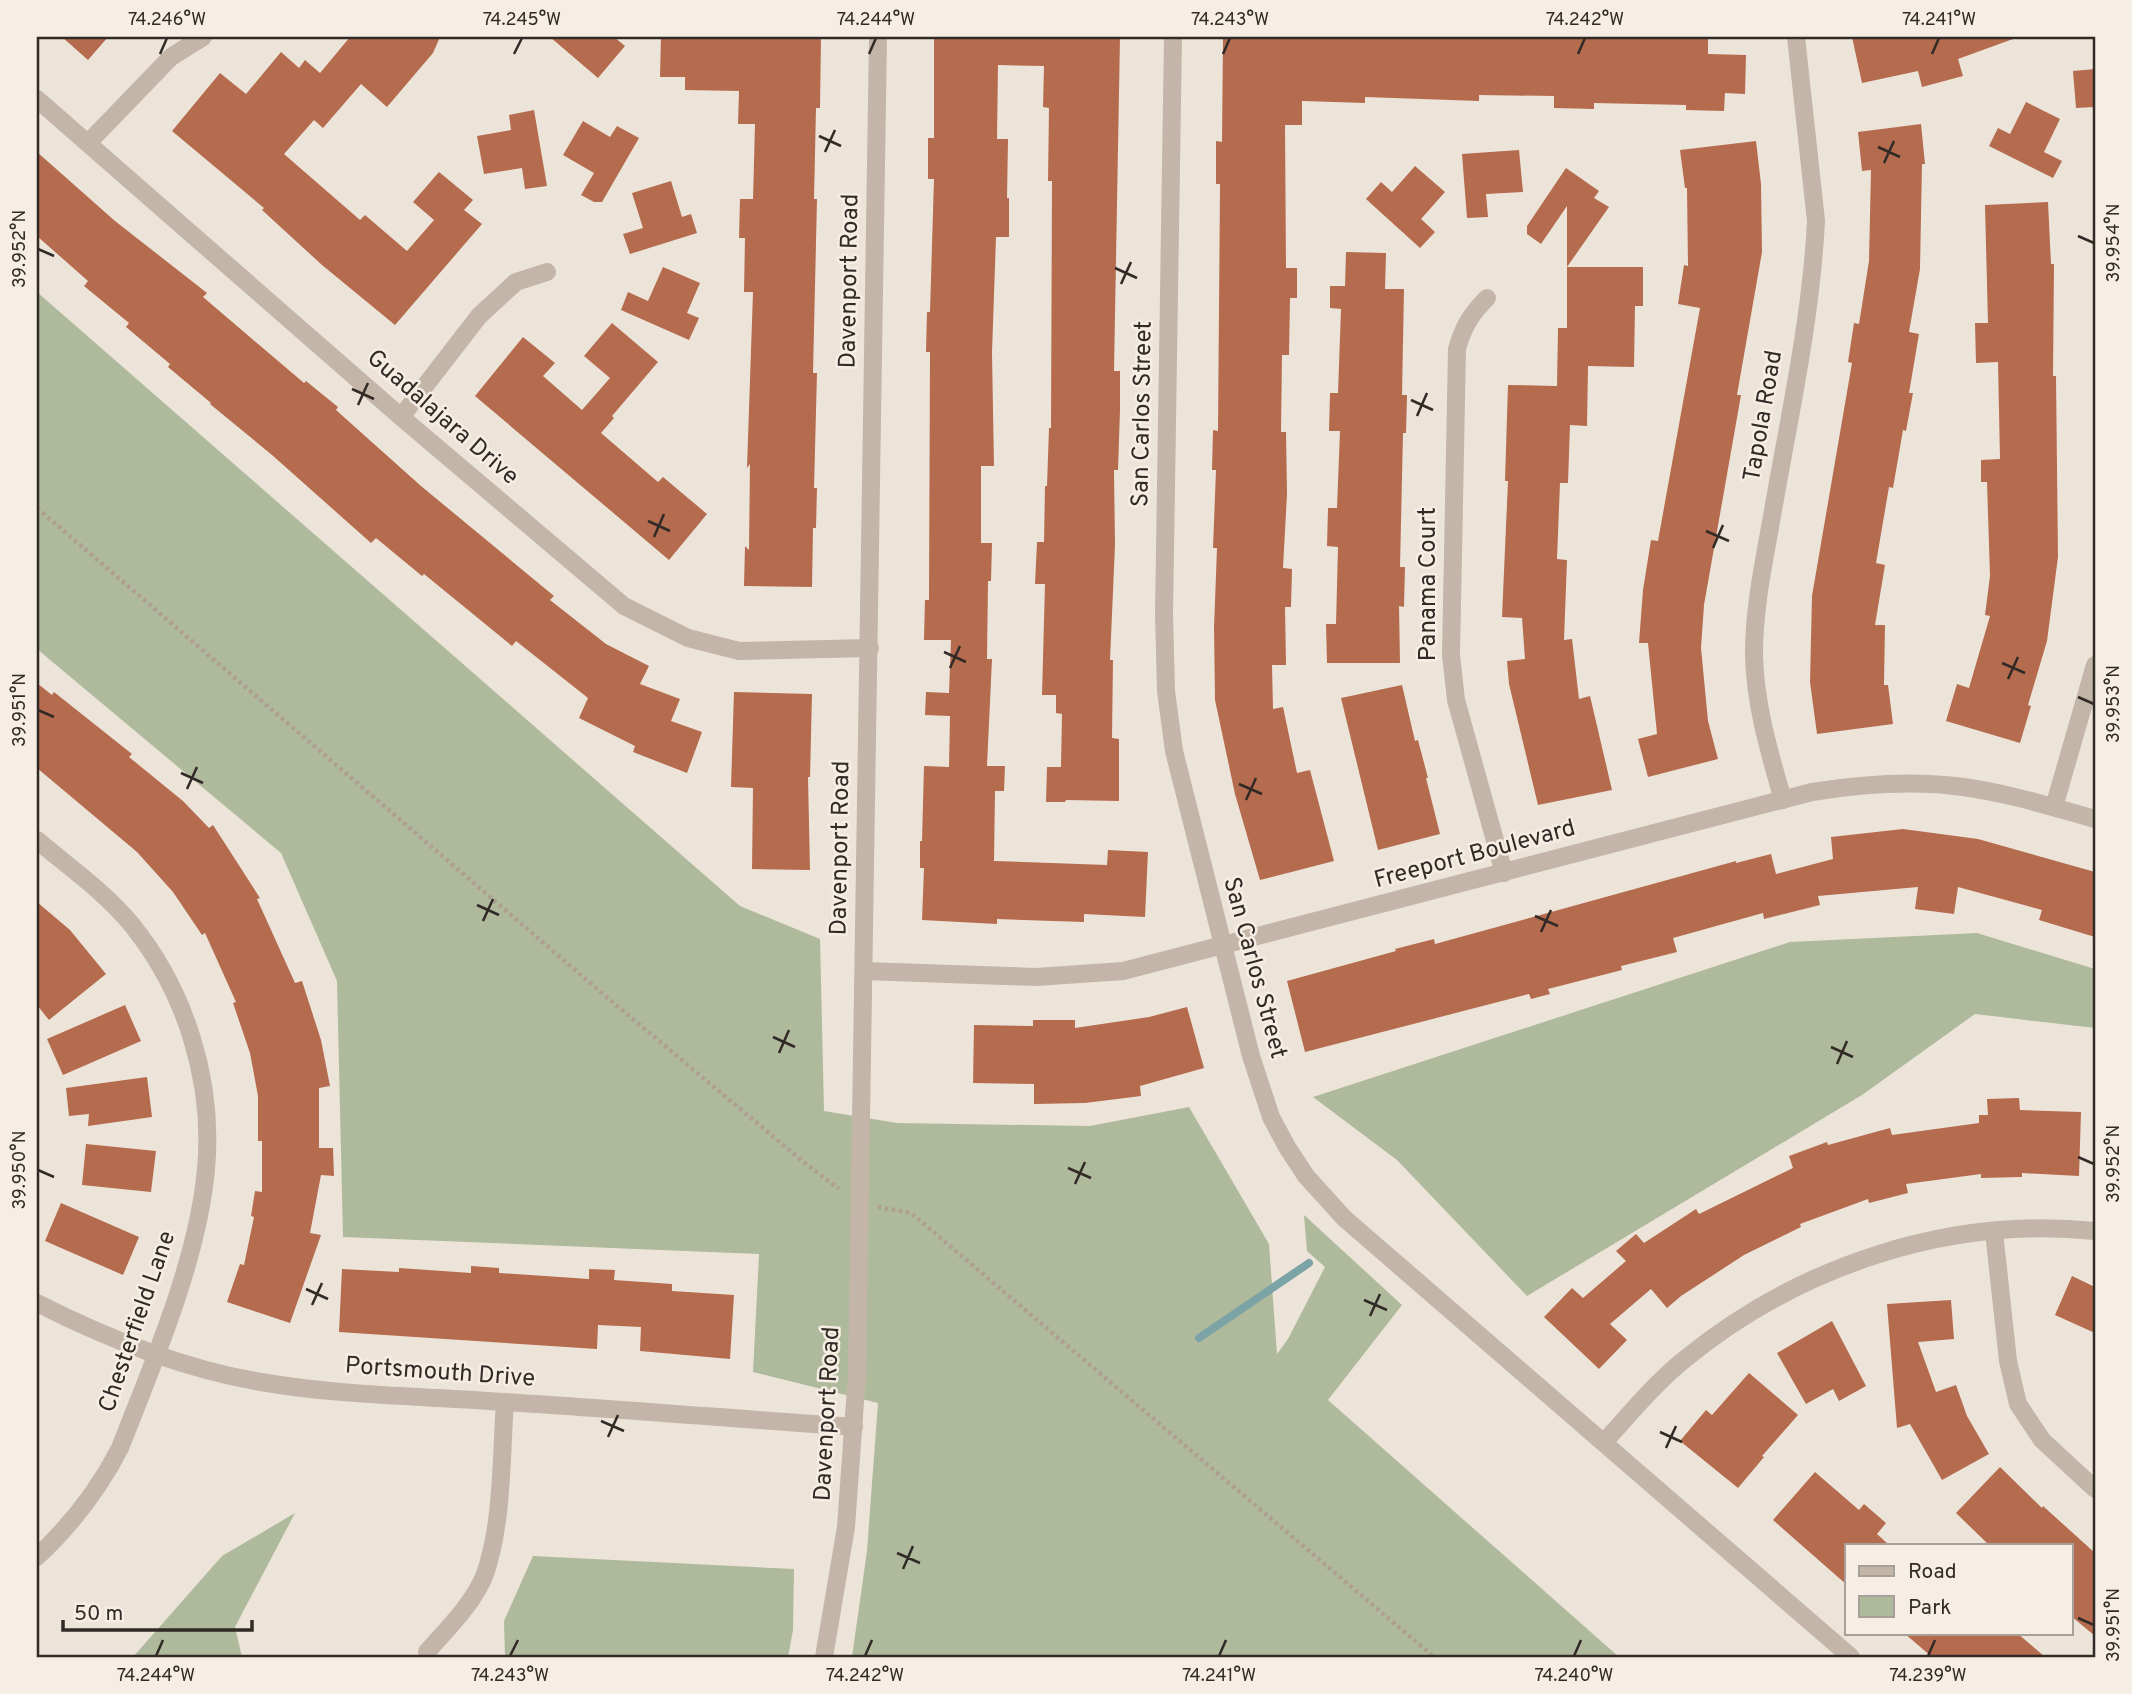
<svg xmlns="http://www.w3.org/2000/svg" width="2132" height="1694" font-family="Overpass,sans-serif">
<style>
.green{fill:#aeba9b}
.lines{fill:none;stroke-linecap:round;stroke-linejoin:round}
.stream{stroke:#7ca3a6;stroke-width:8}
.building{fill:#b56b4e}
.path{stroke:#af9f91;stroke-width:4.5;stroke-dasharray:3.5 3.5;stroke-linecap:butt}
.minor{stroke:#c3b5a7;stroke-width:18}
.tertiary{stroke:#c3b5a7;stroke-width:18}
.ticks{fill:none;stroke:#312a26;stroke-width:2.5}
.labels{text-anchor:middle;dominant-baseline:central;stroke-width:5;stroke-linejoin:round;paint-order:stroke}
.street-label{font-size:24px;fill:#312a26;stroke:#f6eee4}
.neatline{fill:none;stroke:#312a26;stroke-width:2.5}
.ticks-label{font-size:18px;text-anchor:middle;fill:#312a26}
</style>
<rect width="100%" height="100%" fill="#ede4d9"/>
<!-- green -->
<path class="green" d="M 37,292 L 740,906 L 820,939 L 824,1111 L 897,1123 L 1090,1126 L 1189,1107 L 1269,1244 L 1277,1354 L 1288,1339 L 1325,1267 L 1307,1251 L 1304,1215 L 1402,1305 L 1328,1400 L 1619,1657 L 852,1657 L 867,1551 L 878,1403 L 753,1372 L 759,1254 L 343,1237 L 337,981 L 281,853 L 37,649 Z
M 1977,933 L 2095,969 L 2095,1028 L 1975,1014 L 1862,1095 L 1527,1296 L 1397,1160 L 1313,1097 L 1790,942 Z
M 295,1513 L 235,1627 L 242,1657 L 133,1657 L 222,1556 Z
M 533,1556 L 794,1569 L 793,1630 L 788,1657 L 505,1657 L 504,1621 Z"/>
<g class="lines">
<!-- stream -->
<path class="stream" d="M 1199,1338 L 1309,1263"/>
</g>
<!-- building -->
<path class="building" d="M 62,37 L 108,37 L 88,60 Z
M 350,37 L 440,37 L 433,53 L 387,107 L 361,84 L 323,128 L 314,120 L 284,154 L 360,220 L 365,215 L 407,251 L 434,220 L 413,202 L 439,172 L 473,200 L 464,210 L 482,224 L 395,325 L 322,265 L 262,210 L 264,208 L 172,131 L 220,73 L 246,94 L 281,52 L 299,68 L 305,60 L 320,73 Z
M 550,37 L 614,37 L 625,46 L 598,78 Z
M 661,37 L 821,37 L 820,108 L 816,108 L 814,199 L 817,199 L 813,373 L 817,373 L 814,488 L 817,488 L 816,528 L 813,528 L 812,587 L 744,586 L 745,546 L 749,550 L 750,464 L 747,468 L 753,292 L 744,292 L 745,238 L 739,238 L 740,199 L 753,199 L 755,124 L 738,124 L 739,91 L 685,90 L 685,77 L 660,77 Z
M 934,37 L 1120,37 L 1114,371 L 1120,371 L 1120,410 L 1118,470 L 1114,470 L 1115,545 L 1110,660 L 1113,660 L 1112,738 L 1119,739 L 1119,801 L 1066,800 L 1065,802 L 1046,802 L 1047,767 L 1061,767 L 1062,714 L 1056,713 L 1056,695 L 1042,695 L 1045,584 L 1035,584 L 1037,542 L 1044,542 L 1045,486 L 1047,486 L 1049,428 L 1051,428 L 1052,181 L 1048,181 L 1049,108 L 1043,107 L 1044,66 L 998,65 L 997,139 L 1008,139 L 1007,198 L 1009,198 L 1009,237 L 996,237 L 992,353 L 994,466 L 981,466 L 981,543 L 992,543 L 991,581 L 988,581 L 987,659 L 992,659 L 987,766 L 1005,766 L 1004,791 L 995,791 L 994,861 L 1107,865 L 1108,850 L 1148,852 L 1145,917 L 1084,914 L 1084,922 L 997,919 L 997,924 L 922,920 L 924,868 L 920,868 L 920,841 L 922,841 L 924,766 L 949,767 L 950,716 L 925,715 L 926,692 L 949,693 L 951,640 L 924,640 L 925,600 L 929,600 L 930,352 L 926,352 L 927,312 L 930,312 L 934,179 L 928,179 L 928,138 L 934,138 Z
M 1223,37 L 1708,37 L 1708,54 L 1746,55 L 1745,94 L 1725,93 L 1724,111 L 1686,110 L 1686,105 L 1594,103 L 1594,109 L 1554,108 L 1554,96 L 1479,95 L 1479,101 L 1365,97 L 1365,103 L 1302,101 L 1302,125 L 1285,125 L 1286,268 L 1297,268 L 1297,298 L 1290,298 L 1289,355 L 1282,355 L 1281,432 L 1286,432 L 1287,494 L 1283,568 L 1292,569 L 1291,607 L 1285,607 L 1286,665 L 1272,665 L 1273,709 L 1283,707 L 1297,773 L 1310,770 L 1334,861 L 1260,880 L 1235,794 L 1215,700 L 1214,628 L 1217,548 L 1213,548 L 1216,470 L 1212,470 L 1213,430 L 1218,431 L 1220,184 L 1216,184 L 1216,141 L 1222,142 Z
M 1852,37 L 2013,37 L 2013,39 L 1958,59 L 1963,76 L 1922,87 L 1918,71 L 1862,83 Z
M 2095,69 L 2095,107 L 2076,108 L 2073,71 Z
M 2026,102 L 2060,119 L 2044,152 L 2062,161 L 2053,178 L 1989,146 L 1998,128 L 2010,134 Z
M 534,110 L 547,186 L 525,189 L 522,168 L 484,174 L 477,136 L 511,130 L 509,115 Z
M 583,121 L 610,137 L 617,126 L 639,138 L 602,202 L 594,202 L 581,195 L 594,173 L 563,155 Z
M 1921,124 L 1925,164 L 1922,164 L 1920,269 L 1909,332 L 1919,334 L 1909,393 L 1913,393 L 1906,431 L 1903,430 L 1893,488 L 1889,487 L 1876,563 L 1885,565 L 1875,625 L 1885,625 L 1884,685 L 1888,685 L 1893,724 L 1817,734 L 1810,682 L 1812,596 L 1852,363 L 1848,362 L 1854,323 L 1859,324 L 1869,261 L 1871,170 L 1862,171 L 1858,132 Z
M 1756,141 L 1761,184 L 1762,252 L 1737,395 L 1741,395 L 1704,605 L 1701,648 L 1708,721 L 1718,759 L 1648,777 L 1638,739 L 1657,734 L 1648,643 L 1639,643 L 1643,590 L 1651,540 L 1658,541 L 1700,308 L 1678,304 L 1684,265 L 1688,266 L 1687,188 L 1685,188 L 1680,150 Z
M 1519,150 L 1523,192 L 1486,194 L 1488,217 L 1467,218 L 1462,154 Z
M 37,152 L 115,221 L 207,293 L 203,297 L 304,383 L 306,381 L 338,407 L 336,410 L 421,486 L 554,596 L 550,600 L 606,644 L 649,666 L 640,684 L 680,699 L 671,721 L 702,732 L 687,773 L 633,752 L 635,746 L 579,718 L 588,698 L 516,641 L 512,646 L 424,574 L 422,576 L 376,538 L 371,543 L 272,455 L 210,404 L 211,403 L 168,367 L 170,364 L 126,327 L 129,323 L 84,286 L 88,281 L 37,236 Z
M 1415,166 L 1445,192 L 1421,219 L 1435,232 L 1420,248 L 1366,199 L 1381,182 L 1392,192 Z
M 1566,168 L 1599,191 L 1594,198 L 1609,207 L 1567,267 L 1643,267 L 1643,306 L 1635,306 L 1634,367 L 1588,366 L 1587,426 L 1570,425 L 1568,483 L 1560,483 L 1557,559 L 1567,560 L 1564,640 L 1572,639 L 1579,699 L 1590,696 L 1612,790 L 1538,805 L 1509,684 L 1507,661 L 1525,659 L 1522,618 L 1502,617 L 1508,481 L 1505,481 L 1508,385 L 1557,386 L 1558,328 L 1567,328 L 1567,206 L 1541,244 L 1527,234 L 1527,226 Z
M 671,181 L 682,217 L 691,214 L 697,233 L 630,254 L 623,234 L 643,228 L 632,193 Z
M 2048,202 L 2051,264 L 2054,264 L 2053,376 L 2056,376 L 2058,557 L 2047,641 L 2028,705 L 2031,706 L 2020,743 L 1946,721 L 1957,684 L 1969,688 L 1990,616 L 1985,615 L 1990,576 L 1987,482 L 1981,482 L 1981,460 L 2000,459 L 1998,362 L 1976,363 L 1975,323 L 1988,323 L 1985,205 Z
M 1346,252 L 1386,253 L 1385,289 L 1404,289 L 1402,395 L 1407,395 L 1406,433 L 1403,433 L 1400,567 L 1405,567 L 1404,607 L 1399,606 L 1400,663 L 1327,663 L 1326,624 L 1336,624 L 1338,547 L 1327,546 L 1328,508 L 1337,508 L 1340,431 L 1329,431 L 1330,393 L 1338,393 L 1341,309 L 1330,308 L 1330,286 L 1345,286 Z
M 663,267 L 700,283 L 687,313 L 699,318 L 689,340 L 621,310 L 628,292 L 648,301 Z
M 612,323 L 658,362 L 612,416 L 614,418 L 601,433 L 658,482 L 663,477 L 707,514 L 669,560 L 475,396 L 523,337 L 555,363 L 543,376 L 582,410 L 610,378 L 584,356 Z
M 37,683 L 52,695 L 54,692 L 132,754 L 129,757 L 183,801 L 209,828 L 213,825 L 260,898 L 257,899 L 295,983 L 302,981 L 321,1040 L 330,1086 L 319,1088 L 319,1148 L 333,1148 L 334,1176 L 321,1175 L 310,1233 L 321,1235 L 290,1323 L 227,1302 L 240,1264 L 244,1265 L 254,1217 L 251,1216 L 255,1191 L 262,1192 L 262,1141 L 258,1141 L 258,1096 L 250,1053 L 233,1003 L 236,1002 L 205,933 L 202,935 L 173,892 L 137,852 L 37,768 Z
M 1402,685 L 1415,741 L 1418,740 L 1428,778 L 1426,778 L 1440,834 L 1378,850 L 1341,698 Z
M 734,692 L 812,694 L 810,777 L 808,777 L 810,870 L 752,869 L 753,788 L 731,787 Z
M 1903,829 L 1978,839 L 2095,872 L 2095,937 L 2039,920 L 2042,910 L 1958,887 L 1954,914 L 1915,909 L 1918,887 L 1818,896 L 1820,905 L 1764,919 L 1763,913 L 1673,938 L 1677,952 L 1621,966 L 1622,970 L 1548,989 L 1550,994 L 1531,999 L 1529,994 L 1305,1052 L 1287,981 L 1396,951 L 1395,949 L 1434,939 L 1435,944 L 1736,861 L 1736,863 L 1771,854 L 1776,874 L 1833,859 L 1831,837 Z
M 37,902 L 70,930 L 106,974 L 49,1020 L 37,1005 Z
M 125,1005 L 141,1041 L 63,1075 L 47,1039 Z
M 1187,1007 L 1204,1068 L 1140,1086 L 1141,1096 L 1085,1103 L 1034,1104 L 1034,1084 L 973,1083 L 974,1025 L 1033,1026 L 1033,1020 L 1075,1020 L 1075,1028 L 1149,1017 Z
M 147,1077 L 152,1117 L 88,1126 L 89,1114 L 69,1116 L 66,1088 Z
M 2019,1098 L 2020,1110 L 2081,1112 L 2079,1176 L 2022,1173 L 2022,1177 L 1981,1178 L 1981,1174 L 1906,1184 L 1908,1193 L 1869,1203 L 1868,1199 L 1800,1224 L 1801,1227 L 1744,1255 L 1681,1296 L 1667,1308 L 1651,1289 L 1610,1324 L 1627,1340 L 1599,1369 L 1544,1317 L 1572,1288 L 1583,1298 L 1626,1261 L 1616,1251 L 1636,1234 L 1644,1243 L 1696,1209 L 1699,1214 L 1793,1168 L 1789,1156 L 1827,1142 L 1828,1145 L 1890,1128 L 1892,1135 L 1979,1123 L 1979,1115 L 1988,1115 L 1987,1099 Z
M 86,1144 L 156,1151 L 151,1192 L 82,1185 Z
M 61,1203 L 139,1237 L 123,1275 L 45,1241 Z
M 471,1266 L 499,1268 L 499,1273 L 589,1279 L 589,1269 L 615,1270 L 614,1280 L 672,1284 L 672,1291 L 734,1295 L 730,1359 L 640,1351 L 641,1327 L 598,1325 L 597,1349 L 339,1332 L 342,1269 L 399,1272 L 399,1268 L 471,1273 Z
M 2072,1276 L 2095,1287 L 2095,1333 L 2055,1315 Z
M 1951,1300 L 1954,1339 L 1918,1342 L 1936,1392 L 1956,1385 L 1967,1416 L 1989,1454 L 1942,1480 L 1910,1424 L 1897,1428 L 1887,1304 Z
M 1832,1321 L 1866,1386 L 1839,1401 L 1833,1389 L 1806,1404 L 1777,1353 Z
M 1749,1373 L 1798,1415 L 1762,1456 L 1764,1457 L 1738,1488 L 1680,1441 L 1706,1410 L 1712,1415 Z
M 2000,1467 L 2042,1508 L 2043,1506 L 2095,1553 L 2095,1636 L 2071,1616 L 2071,1545 L 1989,1545 L 1956,1513 Z
M 1815,1472 L 1859,1510 L 1864,1504 L 1886,1523 L 1877,1534 L 1889,1545 L 1847,1545 L 1847,1585 L 1773,1520 Z
M 1904,1633 L 2017,1633 L 2045,1657 L 1932,1657 Z"/>
<g class="lines">
<!-- path -->
<path class="path" d="M 37,508 L 603,994 L 801,1160 L 839,1189
M 878,1207 L 911,1213 L 1434,1657"/>
<!-- minor -->
<path class="minor" d="M 1173,37 L 1164,614 L 1166,691 L 1174,751 L 1251,1056 L 1271,1117 L 1287,1147 L 1306,1176 L 1344,1218 L 1851,1657
M 37,99 L 401,417 L 624,606 L 688,638 L 739,651 L 870,648
M 88,143 L 171,57 L 203,37
M 1487,298 C 1471,314 1463,327 1457,349 L 1451,655 L 1456,700 L 1504,873
M 401,417 L 479,316 L 516,282 L 547,272
M 1783,800 C 1769,751 1755,705 1754,654 C 1754,607 1764,562 1772,516 C 1789,418 1811,320 1816,221 L 1796,37
M 2054,807 L 2095,665
M 37,840 C 69,867 105,892 132,925 C 186,992 214,1082 206,1169 C 198,1260 153,1363 120,1448 C 99,1489 70,1526 37,1557
M 864,971 L 1036,977 L 1123,971 L 1812,792 C 1862,784 1913,780 1963,787 C 2008,793 2052,807 2095,819
M 1994,1232 L 2008,1361 L 2018,1404 L 2042,1440 L 2095,1489
M 37,1303 C 108,1339 182,1369 261,1382 C 341,1396 424,1396 505,1402 C 621,1409 738,1419 854,1427
M 1604,1442 C 1630,1414 1655,1383 1685,1359 C 1799,1266 1948,1216 2095,1231
M 427,1652 C 447,1629 474,1603 485,1574 C 503,1522 501,1456 505,1402"/>
<!-- tertiary -->
<path class="tertiary" d="M 824,1657 L 846,1527 L 857,1374 L 878,37"/>
</g>
<!-- ticks -->
<path class="ticks" d="M 160,54 L 167,38M 514,54 L 522,38M 869,54 L 876,38M 1223,54 L 1230,38M 1578,54 L 1585,38M 1932,54 L 1939,38M 819,136 L 841,146M 1878,147 L 1900,157M 825,152 L 835,130M 1884,163 L 1894,141M 2078,236 L 2094,243M 38,249 L 54,256M 1115,268 L 1137,278M 1121,284 L 1131,262M 352,389 L 374,399M 1411,400 L 1433,410M 358,405 L 368,383M 1417,416 L 1427,393M 648,521 L 670,531M 1706,531 L 1729,541M 654,537 L 664,514M 1713,548 L 1723,525M 944,652 L 966,662M 2002,663 L 2025,673M 950,668 L 960,646M 2008,679 L 2018,657M 2078,697 L 2094,704M 38,710 L 54,717M 181,773 L 203,783M 1239,784 L 1262,794M 187,789 L 197,767M 1246,800 L 1256,778M 477,905 L 499,915M 1535,916 L 1558,926M 483,921 L 493,899M 1541,932 L 1551,910M 773,1037 L 795,1047M 1831,1047 L 1853,1057M 779,1053 L 789,1030M 1837,1064 L 1847,1041M 2078,1157 L 2094,1164M 1068,1168 L 1091,1178M 38,1170 L 54,1177M 1075,1184 L 1085,1162M 306,1289 L 328,1299M 1364,1300 L 1387,1310M 312,1305 L 322,1283M 1370,1316 L 1380,1294M 601,1421 L 624,1431M 1660,1432 L 1682,1442M 608,1437 L 618,1415M 1666,1448 L 1676,1426M 897,1553 L 920,1563M 903,1569 L 913,1546M 2078,1618 L 2094,1625M 156,1656 L 163,1640M 510,1656 L 518,1640M 865,1656 L 872,1640M 1219,1656 L 1226,1640M 1574,1656 L 1581,1640M 1928,1656 L 1935,1640"/>
<g class="labels">
<!-- street labels -->
<g class="street-label">
<text transform="translate(850 281) rotate(-89)">Davenport Road</text>
<text transform="translate(1143 414) rotate(-89)">San Carlos Street</text>
<text transform="translate(1764 416) rotate(-80)">Tapola Road</text>
<text transform="translate(442 418) rotate(41)">Guadalajara Drive</text>
<text transform="translate(1429 584) rotate(-90)">Panama Court</text>
<text transform="translate(841 848) rotate(-89)">Davenport Road</text>
<text transform="translate(1475 855) rotate(-15)">Freeport Boulevard</text>
<text transform="translate(1254 968) rotate(75)">San Carlos Street</text>
<text transform="translate(138 1322) rotate(-71)">Chesterfield Lane</text>
<text transform="translate(440 1373) rotate(4)">Portsmouth Drive</text>
<text transform="translate(828 1414) rotate(-87)">Davenport Road</text>
</g>
</g>
<!-- border -->
<rect width="2132" height="1694" fill="none" stroke="#f6eee4" stroke-width="77"/>
<!-- legend -->
<rect x="1845" y="1544" width="228" height="91" fill="#f6eee4" stroke="#a7a098" stroke-width="2"/>
<rect x="1859" y="1566" width="35" height="10" fill="#c3b5a7" stroke="#a7a098" stroke-width="2"/>
<text x="1908" y="1578" font-size="21" fill="#312a26">Road</text>
<rect x="1859" y="1596" width="35" height="21" fill="#aeba9b" stroke="#a7a098" stroke-width="2"/>
<text x="1908" y="1614" font-size="21" fill="#312a26">Park</text>
<!-- scale -->
<path d="M63 1620v10h189v-10" fill="none" stroke="#312a26" stroke-width="3.5"/>
<text x="74" y="1620" font-size="21" fill="#312a26" stroke="#f6eee4" stroke-width="5" paint-order="stroke">50 m</text>
<rect x="38" y="38" width="2056" height="1618" class="neatline"/>
<g class="ticks-label">
<text x="167" y="25">74.246°W</text>
<text x="522" y="25">74.245°W</text>
<text x="876" y="25">74.244°W</text>
<text x="1230" y="25">74.243°W</text>
<text x="1585" y="25">74.242°W</text>
<text x="1939" y="25">74.241°W</text>
<text transform="translate(2113 243) rotate(-90)" y="6">39.954°N</text>
<text transform="translate(19 249) rotate(-90)" y="6">39.952°N</text>
<text transform="translate(2113 704) rotate(-90)" y="6">39.953°N</text>
<text transform="translate(19 710) rotate(-90)" y="6">39.951°N</text>
<text transform="translate(2113 1164) rotate(-90)" y="6">39.952°N</text>
<text transform="translate(19 1170) rotate(-90)" y="6">39.950°N</text>
<text transform="translate(2113 1625) rotate(-90)" y="6">39.951°N</text>
<text x="156" y="1681">74.244°W</text>
<text x="510" y="1681">74.243°W</text>
<text x="865" y="1681">74.242°W</text>
<text x="1219" y="1681">74.241°W</text>
<text x="1574" y="1681">74.240°W</text>
<text x="1928" y="1681">74.239°W</text>
</g>
</svg>
